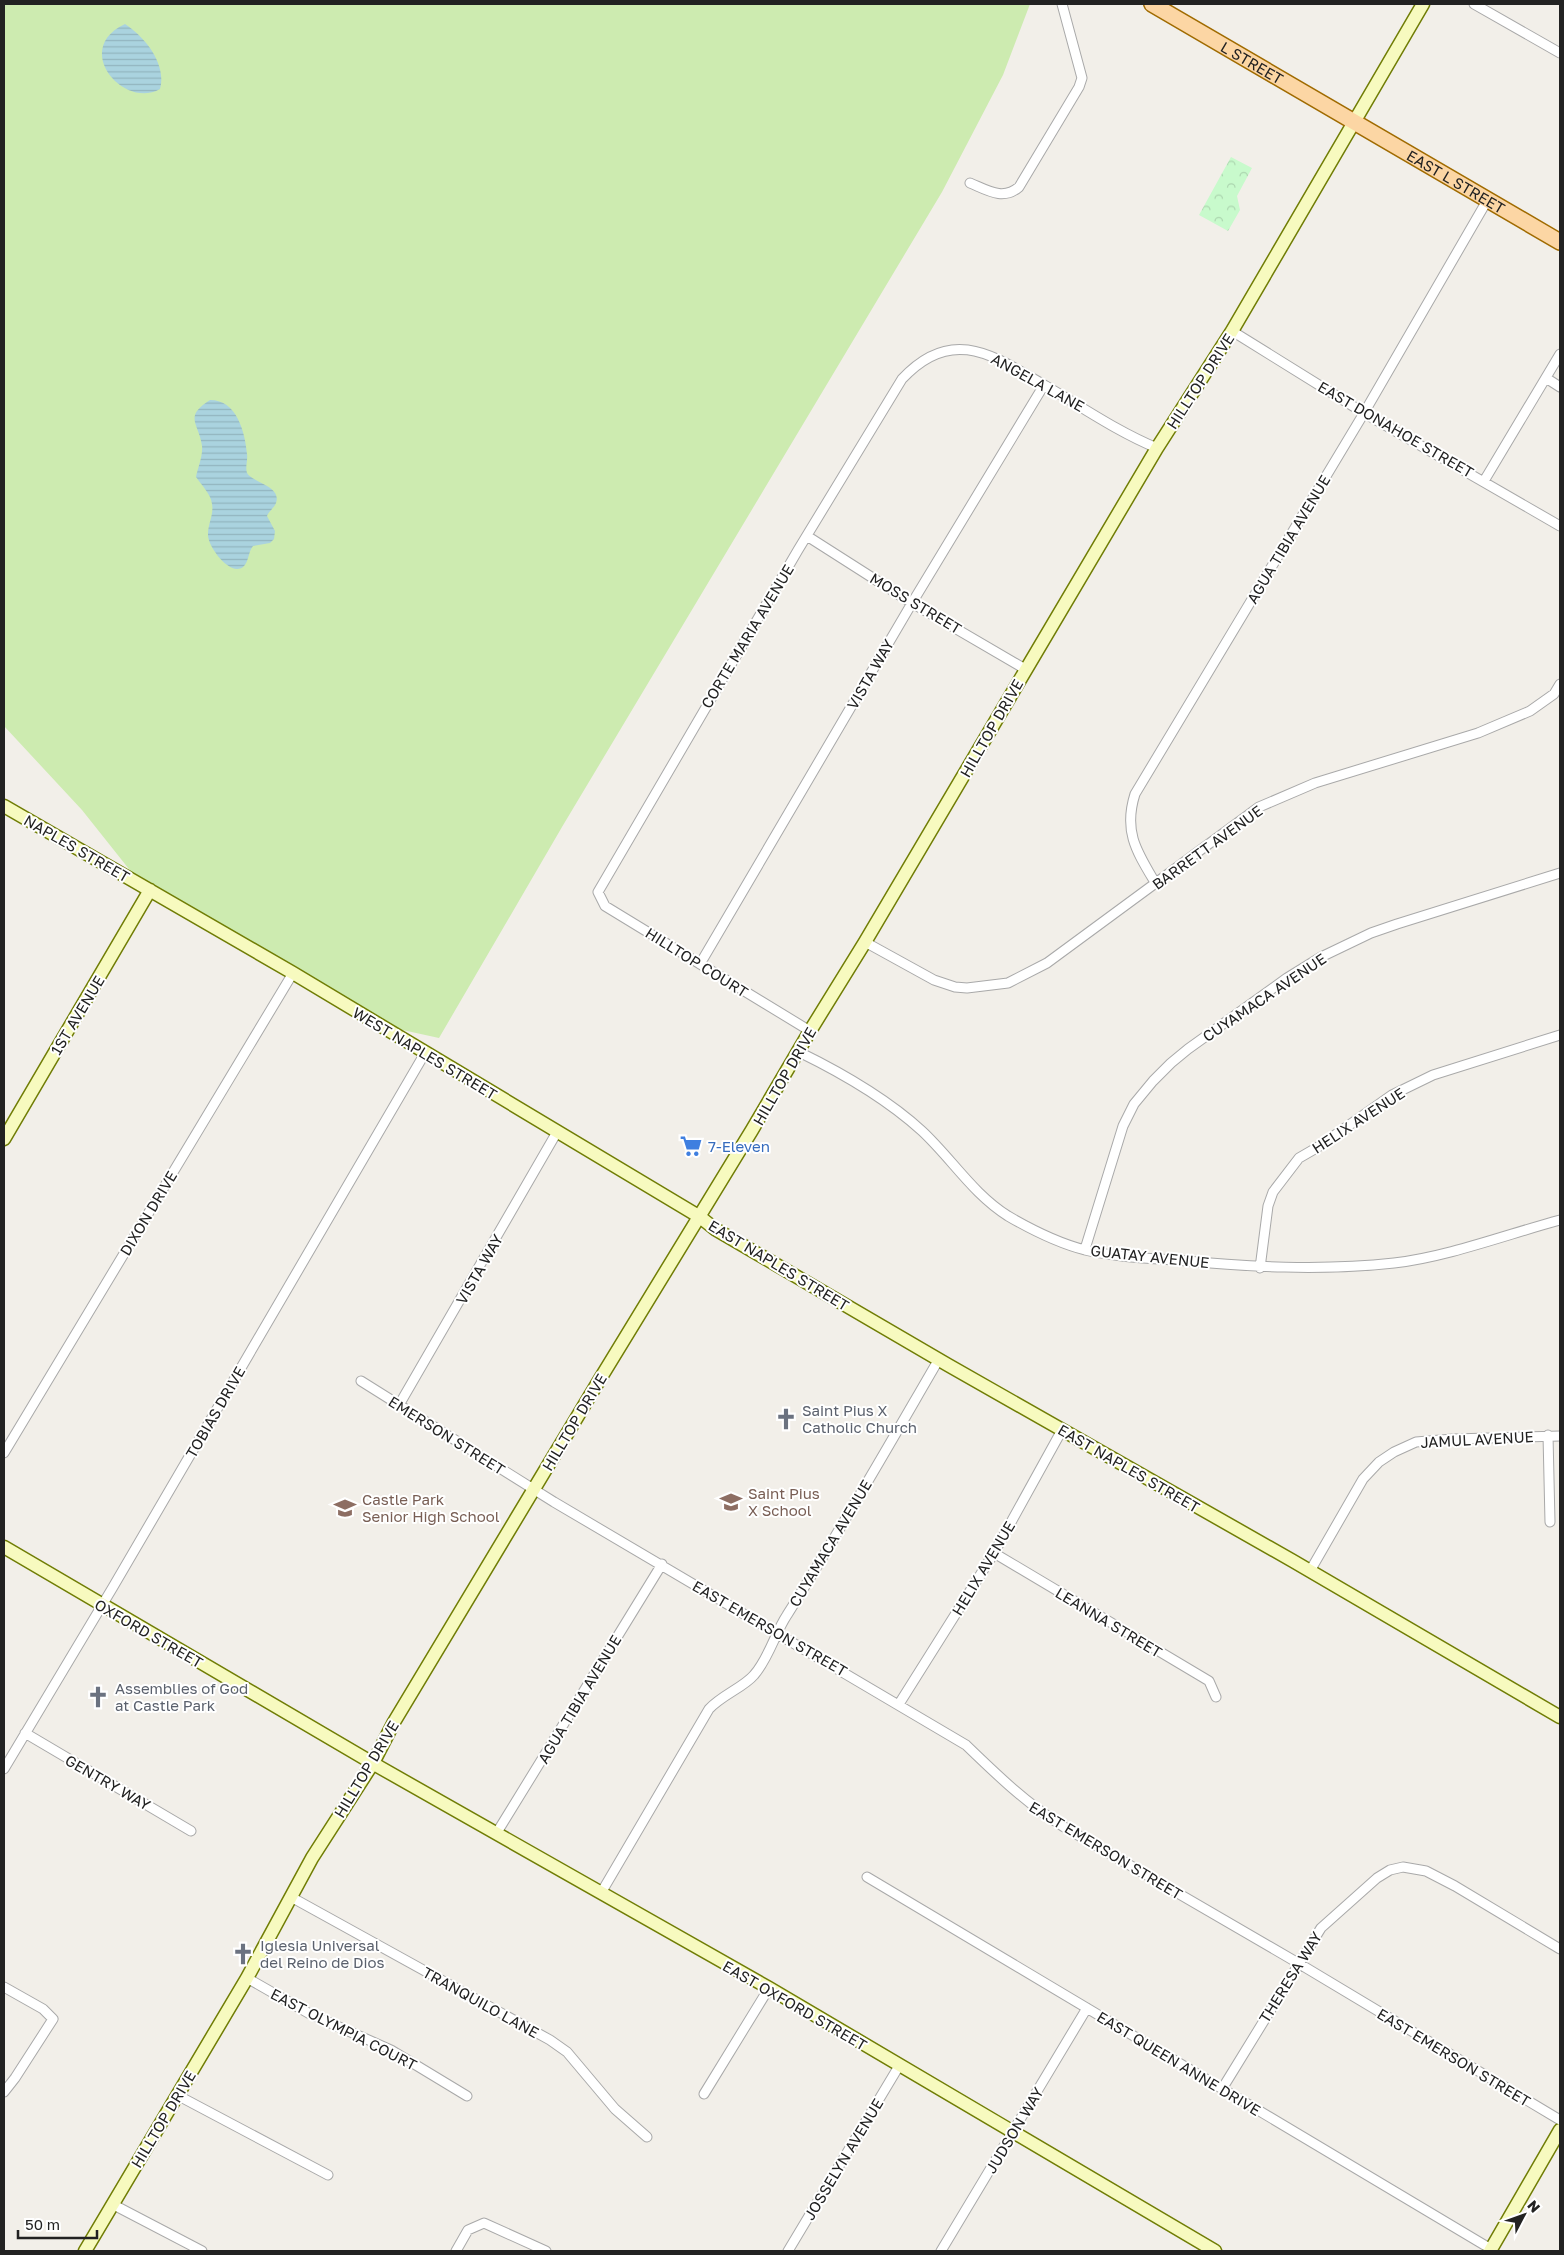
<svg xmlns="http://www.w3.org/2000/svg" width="1564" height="2255" font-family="'Golos Text',sans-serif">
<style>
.grass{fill:#cdebb0}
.park{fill:url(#park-crowns)}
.water{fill:url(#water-rules)}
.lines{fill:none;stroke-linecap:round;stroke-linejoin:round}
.street-casing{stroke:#a9a9a9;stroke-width:11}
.secondary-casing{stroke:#707d05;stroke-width:15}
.primary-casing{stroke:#a06b00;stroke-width:18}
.street{stroke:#fff;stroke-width:9}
.secondary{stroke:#f7fabf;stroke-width:12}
.primary{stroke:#fcd6a4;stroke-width:15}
.labels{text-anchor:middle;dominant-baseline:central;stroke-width:4;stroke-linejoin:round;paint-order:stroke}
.street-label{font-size:15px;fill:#222;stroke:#fff}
.shop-label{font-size:15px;fill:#366cbe;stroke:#fff;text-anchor:start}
.worship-label{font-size:15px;fill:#5b616d;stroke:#fff;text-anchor:start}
.education-label{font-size:15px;fill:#785e54;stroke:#fff;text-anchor:start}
</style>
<defs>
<pattern id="park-crowns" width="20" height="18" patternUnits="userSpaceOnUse" patternTransform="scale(1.25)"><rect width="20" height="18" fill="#c8facc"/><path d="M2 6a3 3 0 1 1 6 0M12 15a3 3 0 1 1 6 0" fill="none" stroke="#acd6af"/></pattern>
<pattern id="water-rules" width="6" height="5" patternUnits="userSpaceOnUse" patternTransform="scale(1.25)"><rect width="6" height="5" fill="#aad3df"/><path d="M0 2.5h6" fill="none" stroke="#92b5bf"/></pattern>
</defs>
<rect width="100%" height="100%" fill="#f2efe9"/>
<!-- grass -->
<path class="grass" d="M 4,4 L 1030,4 L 1003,75 L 942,192 L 562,827 L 439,1038 L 366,1022 L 148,893 L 82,810 L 4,726 Z"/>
<!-- park -->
<path class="park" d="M 1231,157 L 1252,168 L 1237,196 L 1240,210 L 1228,231 L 1199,215 Z"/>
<!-- water -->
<path class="water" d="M 125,24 C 145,37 167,64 160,89 C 124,110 71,49 125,24 Z
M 210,400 C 237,400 245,432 247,454 C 248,460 245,467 247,473 C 253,483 282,486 276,503 C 274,508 269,511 267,516 L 275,531 L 274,539 L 270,543 L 253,546 C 248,552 249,562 243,567 C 230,577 207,546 208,534 C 208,524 214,514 212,504 C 211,494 202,486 196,477 C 198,467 203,456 202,446 C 199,423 183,417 210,400 Z"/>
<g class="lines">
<!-- street casing -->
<g class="street-casing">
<path id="street" d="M 1474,4 L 1560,53
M 970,183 C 987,190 1003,201 1019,187 L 1079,87 L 1082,78 L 1062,4
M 1232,331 L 1364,413 L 1560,526
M 1546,378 L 1560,387
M 1484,481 L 1560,354
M 807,536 L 912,603 L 1025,669
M 1156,884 C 1137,852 1123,832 1135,794 L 1364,413 L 1488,199
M 865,942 L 934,980 L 955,987 L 967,988 L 1008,983 L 1047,963 L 1259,807 L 1315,783 L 1478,733 L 1530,711 L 1554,694 L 1560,684
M 700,964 L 912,603 L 1044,385
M 810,1031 L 605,906 L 598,892 L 798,550 L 902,379 C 953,324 995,357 1046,386 C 1082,407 1118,432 1157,448
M 799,1052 C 842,1073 886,1098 922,1131 C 952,1159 973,1194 1008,1216 C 1032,1230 1058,1243 1085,1250 C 1115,1257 1146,1258 1176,1260 C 1249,1267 1321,1271 1394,1263 C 1447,1257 1508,1234 1560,1220
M 1085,1249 L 1123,1126 L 1134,1104 L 1153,1081 L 1171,1063 L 1188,1049 L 1287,978 L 1321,957 L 1371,933 L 1397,924 L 1560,873
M 1260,1268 L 1268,1206 L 1273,1192 L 1299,1158 L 1318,1147 L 1392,1095 L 1433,1075 L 1560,1035
M 361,1381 L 554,1502 L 966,1745 C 997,1775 1027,1804 1064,1827 L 1298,1963 L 1560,2120
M 399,1405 L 557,1132
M 1548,1435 L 1550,1522
M 4,1453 L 293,973
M 994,1553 L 1209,1681 L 1216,1697
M 1310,1571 L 1363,1479 L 1379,1462 L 1394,1452 L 1416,1442 L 1453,1439 L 1560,1436
M 899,1704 L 994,1553 L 1062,1430
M 25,1733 L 191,1831
M 4,1769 L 113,1587 L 425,1053
M 496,1834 L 662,1564
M 867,1877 L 1491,2249
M 601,1893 L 709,1709 C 722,1695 744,1687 754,1675 C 769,1658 775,1633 787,1615 C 840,1531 889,1445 939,1359
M 291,1897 L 550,2040 L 567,2052 L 615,2109 L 647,2137
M 247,1978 L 310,2014 L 391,2050 L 467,2096
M 4,1987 L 43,2009 L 53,2019 L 15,2078 L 4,2092
M 1222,2089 L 1321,1928 L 1377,1878 L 1390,1870 L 1403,1867 L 1426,1871 L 1455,1886 L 1560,1949
M 704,2094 L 769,1988
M 177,2095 L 328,2175
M 112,2204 L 202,2251
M 456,2251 L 468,2230 L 484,2223 L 546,2251
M 788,2251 L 899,2066
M 941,2251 L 1087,2008"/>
</g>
<!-- secondary casing -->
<g class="secondary-casing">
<path id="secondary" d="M 4,806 L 293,973 L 700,1217 L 715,1229 L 948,1365 L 1293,1561 L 1560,1717
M 4,1139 L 150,890
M 4,1547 L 381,1768 L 769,1988 L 1215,2251
M 85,2251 L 247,1978 L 312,1858 L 373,1763 L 394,1722 L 600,1379 L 752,1130 L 810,1031 L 865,942 L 1157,448 L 1232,331 L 1423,4
M 1490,2251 L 1560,2130"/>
</g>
<!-- primary casing -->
<g class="primary-casing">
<g id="primary">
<path id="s1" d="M 1152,4 L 1560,242"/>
</g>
</g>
<!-- street -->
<use href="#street" class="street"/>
<!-- secondary -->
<use href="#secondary" class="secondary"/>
<!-- primary -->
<use href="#primary" class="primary"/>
</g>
<!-- icons -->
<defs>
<g id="supermarket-bare" transform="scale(1.725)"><path d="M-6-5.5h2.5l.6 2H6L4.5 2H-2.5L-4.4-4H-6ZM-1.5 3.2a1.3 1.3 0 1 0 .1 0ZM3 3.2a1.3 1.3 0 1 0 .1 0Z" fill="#3f7fe0" stroke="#fff" stroke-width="2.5" paint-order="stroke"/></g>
<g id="church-bare" transform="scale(1.725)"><path d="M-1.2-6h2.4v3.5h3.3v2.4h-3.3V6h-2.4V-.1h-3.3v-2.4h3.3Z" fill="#6b7280" stroke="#fff" stroke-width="2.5" paint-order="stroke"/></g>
<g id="school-bare" transform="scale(1.725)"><path d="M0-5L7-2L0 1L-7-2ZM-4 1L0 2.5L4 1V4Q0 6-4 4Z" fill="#8d6e63" stroke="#fff" stroke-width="2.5" paint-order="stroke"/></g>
</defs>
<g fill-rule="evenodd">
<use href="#supermarket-bare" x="691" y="1146"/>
<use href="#church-bare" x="786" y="1419"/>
<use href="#school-bare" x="731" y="1502"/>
<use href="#school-bare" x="345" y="1508"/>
<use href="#church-bare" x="98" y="1697"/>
<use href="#church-bare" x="243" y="1954"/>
</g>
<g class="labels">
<!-- street labels -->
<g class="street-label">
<text stroke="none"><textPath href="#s1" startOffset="116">L STREET</textPath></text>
<text stroke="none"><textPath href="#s1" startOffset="352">EAST L STREET</textPath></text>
<text transform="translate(1200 381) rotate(-57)">HILLTOP DRIVE</text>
<text transform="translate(1038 382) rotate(29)">ANGELA LANE</text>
<text transform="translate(1396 429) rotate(30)">EAST DONAHOE STREET</text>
<text transform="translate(1288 539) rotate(-59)">AGUA TIBIA AVENUE</text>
<text transform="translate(916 603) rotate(31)">MOSS STREET</text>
<text transform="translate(747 636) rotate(-59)">CORTE MARIA AVENUE</text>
<text transform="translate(870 674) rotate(-60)">VISTA WAY</text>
<text transform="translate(991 728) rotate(-60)">HILLTOP DRIVE</text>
<text transform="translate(1207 847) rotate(-36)">BARRETT AVENUE</text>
<text transform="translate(77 848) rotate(30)">NAPLES STREET</text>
<text transform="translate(697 962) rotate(32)">HILLTOP COURT</text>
<text transform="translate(1264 997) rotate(-34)">CUYAMACA AVENUE</text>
<text transform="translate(77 1015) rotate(-59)">1ST AVENUE</text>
<text transform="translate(425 1053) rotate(31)">WEST NAPLES STREET</text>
<text transform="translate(784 1076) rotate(-60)">HILLTOP DRIVE</text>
<text transform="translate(1358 1120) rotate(-33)">HELIX AVENUE</text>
<text transform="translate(148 1213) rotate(-59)">DIXON DRIVE</text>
<text transform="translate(1150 1256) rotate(6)">GUATAY AVENUE</text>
<text transform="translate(779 1265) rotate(31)">EAST NAPLES STREET</text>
<text transform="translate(479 1269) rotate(-60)">VISTA WAY</text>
<text transform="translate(215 1412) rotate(-60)">TOBIAS DRIVE</text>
<text transform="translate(574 1422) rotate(-59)">HILLTOP DRIVE</text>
<text transform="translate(447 1435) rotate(32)">EMERSON STREET</text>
<text transform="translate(1477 1439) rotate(-3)">JAMUL AVENUE</text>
<text transform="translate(1129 1468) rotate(30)">EAST NAPLES STREET</text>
<text transform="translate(830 1543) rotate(-59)">CUYAMACA AVENUE</text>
<text transform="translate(983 1568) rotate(-59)">HELIX AVENUE</text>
<text transform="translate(1109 1622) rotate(31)">LEANNA STREET</text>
<text transform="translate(770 1628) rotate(30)">EAST EMERSON STREET</text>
<text transform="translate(149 1633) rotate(30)">OXFORD STREET</text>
<text transform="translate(579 1699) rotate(-59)">AGUA TIBIA AVENUE</text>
<text transform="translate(366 1769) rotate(-59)">HILLTOP DRIVE</text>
<text transform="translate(108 1782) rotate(30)">GENTRY WAY</text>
<text transform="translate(1106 1850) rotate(31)">EAST EMERSON STREET</text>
<text transform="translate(1290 1977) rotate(-58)">THERESA WAY</text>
<text transform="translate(481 2002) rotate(29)">TRANQUILO LANE</text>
<text transform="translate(795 2005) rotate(30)">EAST OXFORD STREET</text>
<text transform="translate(344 2029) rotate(27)">EAST OLYMPIA COURT</text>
<text transform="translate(1454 2057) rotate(31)">EAST EMERSON STREET</text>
<text transform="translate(1179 2063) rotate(31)">EAST QUEEN ANNE DRIVE</text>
<text transform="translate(163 2119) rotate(-59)">HILLTOP DRIVE</text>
<text transform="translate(1014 2130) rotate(-59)">JUDSON WAY</text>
<text transform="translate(843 2159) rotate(-59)">JOSSELYN AVENUE</text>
</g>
<!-- shop labels -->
<g class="shop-label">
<text x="708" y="1146">7-Eleven</text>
</g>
<!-- worship labels -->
<g class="worship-label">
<text x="802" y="1410">Saint Pius X<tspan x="802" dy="17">Catholic Church</tspan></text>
<text x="115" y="1688">Assemblies of God<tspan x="115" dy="17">at Castle Park</tspan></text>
<text x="260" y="1945">Iglesia Universal<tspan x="260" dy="17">del Reino de Dios</tspan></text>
</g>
<!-- education labels -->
<g class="education-label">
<text x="748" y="1493">Saint Pius<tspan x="748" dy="17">X School</tspan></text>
<text x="362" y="1499">Castle Park<tspan x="362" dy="17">Senior High School</tspan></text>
</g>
</g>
<!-- border -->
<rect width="1564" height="2255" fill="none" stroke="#222222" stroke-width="10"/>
<!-- north arrow -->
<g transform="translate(1524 2215) rotate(49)" stroke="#ffffff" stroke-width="4" paint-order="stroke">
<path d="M0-4L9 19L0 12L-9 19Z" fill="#222222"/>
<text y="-8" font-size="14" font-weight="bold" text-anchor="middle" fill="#222222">N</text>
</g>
<!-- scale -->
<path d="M18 2230v8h79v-8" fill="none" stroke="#222222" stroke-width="2.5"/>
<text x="25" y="2230" font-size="15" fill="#222222" stroke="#ffffff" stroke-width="4" paint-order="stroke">50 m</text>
</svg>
